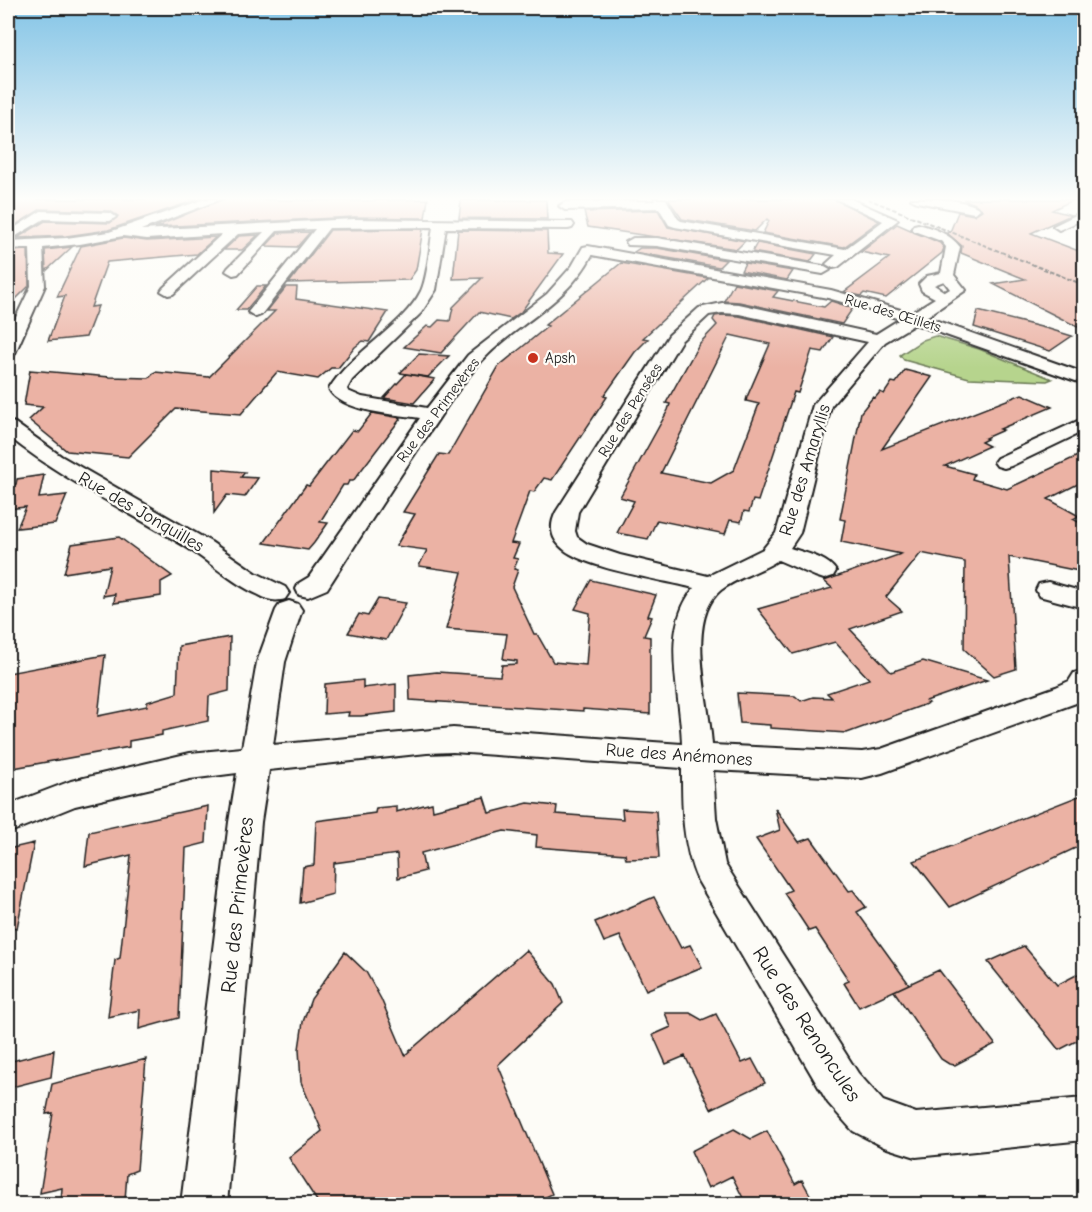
<svg xmlns="http://www.w3.org/2000/svg" width="1092" height="1212" font-family="'Comic Neue',sans-serif">
<style>
.green{fill:#b6d48d;stroke:#697854;stroke-width:1.5}
.building{fill:#ebb2a4;stroke:#1c1c1c;stroke-width:1.5;fill-rule:evenodd}
.lines{fill:none;stroke-linecap:round;stroke-linejoin:round}
.minor-casing{stroke:#1c1c1c;stroke-width:4}
.minor{fill:#fdfcf7;fill-rule:evenodd}
.rail{stroke:#1c1c1c;stroke-width:2;stroke-dasharray:4.5 2;stroke-linecap:butt}
.poi-dot{fill:#c8321e;stroke:#fdfcf7;stroke-width:2}
.labels{text-anchor:middle;dominant-baseline:central;stroke-width:4.5;stroke-linejoin:round;paint-order:stroke}
.far-street-label{font-size:15px;fill:#1c1c1c;stroke:#fdfcf7}
.far-poi-label{font-size:15px;fill:#1c1c1c;stroke:#fdfcf7;text-anchor:start}
.street-label{font-size:18px;fill:#1c1c1c;stroke:#fdfcf7}
.near-street-label{font-size:21px;fill:#1c1c1c;stroke:#fdfcf7}
</style>
<rect width="100%" height="100%" fill="#fdfcf7"/>
<filter id="ink" filterUnits="userSpaceOnUse"><feTurbulence type="fractalNoise" baseFrequency=".0167" numOctaves="2"/><feDisplacementMap in="SourceGraphic" scale="12" xChannelSelector="R" yChannelSelector="G"/><feConvolveMatrix kernelMatrix="1 2 1 2 8 2 1 2 1" color-interpolation-filters="sRGB"/></filter>
<g filter="url(#ink)">
<!-- green -->
<path class="green" d="M 935,336 L 979,349 L 1052,379 L 1047,381 L 969,378 L 904,360 L 900,355 L 923,340 Z"/>
<!-- building -->
<path class="building" d="M 8,199 L 199,199 L 108,230 L 66,236 L 17,238 L 45,221 L 110,223 L 118,216 L 110,211 L 41,209 L 8,230 Z
M 223,199 L 355,201 L 428,199 L 425,218 L 354,217 L 155,227 Z
M 668,199 L 834,199 L 879,221 L 844,247 L 763,233 L 769,221 L 767,219 L 755,231 L 682,219 Z
M 963,199 L 1075,199 L 1052,210 L 1071,215 L 1031,233 L 1084,253 L 1084,330 L 993,284 L 1025,279 L 961,253 L 962,246 L 947,233 L 950,232 L 958,212 L 974,215 L 982,210 L 975,204 Z
M 461,200 L 546,200 L 547,219 L 459,218 Z
M 658,210 L 668,227 L 745,241 L 737,249 L 588,227 L 584,212 Z
M 897,224 L 940,243 L 944,248 L 942,253 L 886,298 L 864,293 L 861,296 L 844,292 L 889,258 L 861,252 Z
M 423,229 L 416,270 L 409,280 L 289,283 L 330,230 Z
M 458,230 L 547,231 L 548,253 L 563,254 L 521,312 L 511,319 L 479,312 L 441,353 L 404,347 L 427,326 L 432,327 L 439,320 L 450,321 L 453,307 L 482,278 L 453,279 Z
M 310,232 L 297,247 L 266,246 L 278,233 Z
M 258,235 L 242,250 L 224,250 L 239,236 Z
M 216,237 L 197,254 L 107,262 L 91,307 L 98,306 L 86,337 L 48,341 L 65,296 L 57,297 L 81,246 L 123,238 L 147,241 Z
M 757,243 L 816,254 L 810,262 L 752,252 Z
M 72,247 L 46,271 L 45,250 Z
M 640,248 L 657,248 L 726,260 L 719,267 L 634,252 Z
M 28,250 L 29,286 L 8,307 L 8,251 Z
M 621,263 L 708,278 L 643,338 L 648,339 L 635,352 L 604,396 L 607,397 L 552,480 L 544,478 L 534,492 L 530,491 L 511,543 L 519,544 L 513,558 L 518,559 L 514,569 L 518,570 L 512,587 L 534,634 L 537,634 L 553,662 L 586,665 L 590,613 L 575,609 L 591,580 L 656,595 L 648,616 L 652,617 L 644,636 L 650,637 L 650,714 L 583,709 L 583,711 L 410,700 L 409,675 L 437,672 L 500,676 L 502,665 L 517,664 L 517,661 L 503,659 L 507,634 L 446,629 L 462,572 L 419,566 L 427,550 L 396,546 L 415,514 L 403,512 L 439,454 L 448,455 L 499,366 L 548,326 L 545,325 Z
M 745,263 L 793,271 L 787,280 L 741,271 Z
M 734,283 L 778,291 L 773,297 L 824,307 L 831,301 L 853,308 L 842,324 L 739,302 L 724,301 Z
M 257,286 L 266,286 L 246,310 L 236,310 Z
M 286,287 L 297,287 L 296,299 L 388,312 L 369,342 L 363,341 L 355,347 L 338,368 L 331,368 L 318,379 L 277,372 L 241,414 L 176,409 L 128,457 L 67,451 L 29,420 L 43,407 L 24,405 L 30,370 L 110,377 L 149,378 L 155,372 L 209,377 L 275,311 L 267,311 Z
M 978,311 L 1049,329 L 1072,336 L 1050,351 L 974,327 Z
M 722,315 L 739,316 L 833,337 L 823,352 L 812,350 L 798,393 L 794,392 L 758,501 L 753,500 L 749,512 L 744,511 L 741,522 L 730,520 L 725,534 L 657,520 L 648,539 L 617,533 L 634,501 L 620,497 L 668,410 L 670,404 L 666,403 L 699,344 L 717,325 L 713,320 L 715,316 ZM 730,335 L 770,344 L 747,397 L 746,401 L 759,404 L 734,470 L 711,483 L 661,473 Z
M 419,354 L 449,356 L 428,377 L 400,373 Z
M 905,370 L 932,377 L 882,449 L 1022,394 L 1052,407 L 1000,429 L 1003,430 L 985,438 L 987,439 L 981,442 L 989,446 L 945,466 L 974,474 L 972,479 L 1007,489 L 1084,453 L 1084,481 L 1048,499 L 1079,516 L 1073,519 L 1084,525 L 1084,572 L 1009,557 L 1016,669 L 994,676 L 964,649 L 965,562 L 921,553 L 886,597 L 902,611 L 850,629 L 891,672 L 923,661 L 987,680 L 926,701 L 929,703 L 847,733 L 770,728 L 770,725 L 740,723 L 737,693 L 795,696 L 801,701 L 813,697 L 832,698 L 827,693 L 869,679 L 835,642 L 793,654 L 758,609 L 832,588 L 824,581 L 901,554 L 841,542 L 845,520 L 840,519 L 861,412 L 873,397 L 875,398 L 880,392 L 884,394 L 892,382 L 896,383 Z
M 406,374 L 435,379 L 414,403 L 384,398 Z
M 372,413 L 401,418 L 353,481 L 349,481 L 347,485 L 343,485 L 320,522 L 328,523 L 314,543 L 308,550 L 264,543 L 306,485 L 309,486 L 352,430 L 358,431 Z
M 214,469 L 245,472 L 241,477 L 258,478 L 245,497 L 227,495 L 214,513 Z
M 44,475 L 39,498 L 67,495 L 55,524 L 17,528 L 26,507 L 8,509 L 8,485 L 16,484 L 17,479 Z
M 119,537 L 172,576 L 161,582 L 161,596 L 114,603 L 115,594 L 103,596 L 110,566 L 64,573 L 72,544 Z
M 378,599 L 406,603 L 386,640 L 348,633 L 359,614 L 368,616 Z
M 230,637 L 229,691 L 209,696 L 208,721 L 162,731 L 162,735 L 129,741 L 129,747 L 8,769 L 8,673 L 105,655 L 98,716 L 147,706 L 147,702 L 177,693 L 179,646 Z
M 363,680 L 363,688 L 396,684 L 396,712 L 361,716 L 348,716 L 349,712 L 324,714 L 325,684 Z
M 1084,794 L 1084,844 L 950,907 L 914,861 Z
M 484,797 L 489,813 L 528,803 L 557,806 L 556,814 L 623,819 L 622,809 L 656,811 L 659,858 L 626,859 L 625,854 L 536,847 L 537,835 L 504,831 L 421,853 L 425,871 L 398,878 L 397,854 L 334,863 L 333,894 L 300,903 L 303,867 L 314,865 L 316,821 L 375,813 L 376,808 L 396,806 L 396,812 L 432,803 L 433,810 Z
M 208,806 L 206,843 L 186,848 L 179,1018 L 139,1029 L 140,1010 L 108,1017 L 115,960 L 120,958 L 131,855 L 85,866 L 89,832 Z
M 775,808 L 799,842 L 811,838 L 849,891 L 853,890 L 866,907 L 857,912 L 909,984 L 859,1007 L 844,983 L 849,981 L 815,929 L 809,931 L 784,893 L 791,890 L 756,839 L 780,830 Z
M 34,843 L 17,928 L 8,927 L 8,849 Z
M 654,897 L 681,948 L 690,945 L 702,967 L 646,990 L 620,936 L 604,942 L 595,922 Z
M 1024,946 L 1057,985 L 1084,971 L 1084,1037 L 1059,1050 L 988,962 Z
M 526,950 L 555,984 L 563,1003 L 498,1065 L 552,1194 L 532,1204 L 319,1204 L 289,1158 L 322,1131 L 301,1082 L 299,1049 L 303,1022 L 311,999 L 345,952 L 366,972 L 381,999 L 405,1055 Z
M 939,970 L 995,1044 L 955,1065 L 949,1064 L 941,1059 L 894,991 Z
M 665,1013 L 690,1013 L 702,1020 L 716,1014 L 742,1063 L 752,1059 L 765,1083 L 711,1109 L 685,1056 L 666,1064 L 653,1035 L 671,1027 Z
M 54,1050 L 51,1077 L 8,1088 L 8,1062 Z
M 146,1059 L 137,1170 L 127,1174 L 125,1200 L 109,1204 L 61,1204 L 62,1188 L 40,1193 L 53,1113 L 46,1114 L 52,1084 Z
M 734,1129 L 751,1139 L 767,1131 L 795,1184 L 802,1180 L 815,1204 L 746,1204 L 732,1176 L 708,1188 L 691,1151 Z"/>
<g class="lines">
<!-- minor casing -->
<g class="minor-casing">
<path id="minor" d="M 205,199 L 221,199 L 141,230 L 354,219 L 572,222 L 574,225 L 572,228 L 568,229 L 446,228 L 436,290 L 421,313 L 352,380 L 347,389 L 348,391 L 362,397 L 427,408 L 468,355 L 547,294 L 572,266 L 583,247 L 588,246 L 831,290 L 911,313 L 935,298 L 922,291 L 919,284 L 927,276 L 941,273 L 946,247 L 941,241 L 914,231 L 912,228 L 914,225 L 918,224 C 935,229 949,233 960,247 L 954,275 L 966,290 L 926,317 L 1084,373 L 1084,384 L 915,324 L 885,342 L 831,406 L 800,533 L 790,548 C 805,553 827,557 836,571 L 833,576 L 824,579 L 815,576 L 778,560 C 760,572 738,577 721,590 C 684,620 710,703 712,745 L 862,752 L 881,749 L 1056,687 L 1069,681 L 1074,673 L 1084,670 L 1084,698 L 1076,703 L 882,773 L 862,778 L 713,770 L 716,818 L 725,864 L 858,1073 L 883,1101 L 916,1113 L 1084,1098 L 1084,1140 L 916,1157 L 884,1147 L 853,1131 L 828,1103 L 698,881 C 682,846 682,806 682,768 L 453,752 L 427,753 L 269,770 L 261,822 L 227,1204 L 181,1204 L 229,822 L 237,773 L 190,779 L 75,806 L 8,833 L 8,805 L 71,781 L 190,753 L 242,748 L 257,662 L 276,610 L 280,604 L 289,601 L 298,604 L 302,610 L 285,662 L 273,745 L 453,728 L 682,744 C 681,693 659,631 694,588 C 661,579 582,569 560,546 C 550,536 550,524 556,512 L 669,335 L 699,308 L 722,303 L 739,304 L 876,334 L 900,319 L 828,298 L 592,255 C 566,305 514,324 478,365 C 458,388 442,414 425,439 C 391,489 359,539 327,589 L 308,597 L 299,595 L 296,589 L 299,583 L 309,577 L 420,418 C 396,414 340,412 329,389 C 351,352 403,327 421,291 C 428,276 430,245 433,227 L 329,228 L 261,315 L 256,317 L 248,312 L 315,229 L 277,231 L 238,274 L 233,275 L 226,271 L 228,268 L 264,232 L 238,234 L 173,294 L 168,295 L 161,291 L 163,288 L 222,234 L 147,239 L 123,236 L 80,244 L 43,248 L 45,286 L 16,351 L 14,355 L 8,356 L 8,334 L 31,286 L 30,248 L 8,249 L 8,241 L 66,238 L 109,232 ZM 944,281 L 950,289 L 945,292 L 934,285 ZM 722,313 L 739,314 L 868,342 L 813,405 L 776,533 L 763,549 L 708,576 L 620,555 L 587,544 L 577,537 L 575,531 L 578,512 L 681,341 L 709,315 Z
M 654,199 L 666,199 L 678,219 L 681,221 L 845,249 L 883,221 L 836,199 L 851,199 L 898,220 L 838,267 L 833,268 L 826,264 L 836,255 L 675,227 L 669,225 L 659,208 L 565,210 L 559,206 L 565,202 L 655,201 Z
M 911,199 C 928,198 968,199 980,209 L 974,213 L 917,202 Z
M 41,211 L 110,213 L 116,217 L 110,221 L 44,219 L 8,241 L 8,232 Z
M 1084,211 L 1084,219 L 1059,230 L 1053,226 Z
M 633,238 L 657,238 L 823,266 L 830,270 L 823,274 L 657,246 L 628,245 L 626,242 Z
M 1084,418 L 1084,431 L 1011,466 L 1004,468 L 997,466 L 994,462 L 997,458 Z
M 8,421 L 15,423 L 61,456 L 211,542 L 256,573 L 285,587 L 289,593 L 285,599 C 275,602 268,600 259,595 C 231,583 208,560 183,545 C 124,509 62,479 8,436 Z
M 1048,582 L 1084,592 L 1084,608 L 1039,596 L 1036,590 L 1039,584 Z"/>
</g>
<!-- minor -->
<use href="#minor" class="minor"/>
<!-- rail -->
<path class="rail" d="M 868,199 L 1084,285"/>
</g>
</g>
<!-- sky -->
<linearGradient id="sky" x2="0" y2="1"><stop stop-color="#83c4e6"/><stop offset="0.54" stop-color="#fefefb"/><stop offset="1" stop-color="#fefefb" stop-opacity="0"/></linearGradient>
<rect width="1092" height="368" fill="url(#sky)"/>
<!-- markers -->
<circle class="poi-dot" cx="533" cy="358" r="6"/>
<g class="labels">
<!-- far-street labels -->
<g class="far-street-label">
<text transform="translate(893 313) rotate(17)">Rue des Œillets</text>
<text transform="translate(438 410) rotate(-53)">Rue des Primevères</text>
<text transform="translate(630 410) rotate(-58)">Rue des Pensées</text>
</g>
<!-- far-poi labels -->
<g class="far-poi-label">
<text x="545" y="358">Apsh</text>
</g>
<!-- street labels -->
<g class="street-label">
<text transform="translate(805 470) rotate(-73)">Rue des Amaryllis</text>
<text transform="translate(141 512) rotate(30)">Rue des Jonquilles</text>
<text transform="translate(679 755) rotate(4)">Rue des Anémones</text>
</g>
<!-- near-street labels -->
<g class="near-street-label">
<text transform="translate(237 905) rotate(-84)">Rue des Primevères</text>
<text transform="translate(807 1024) rotate(57)">Rue des Renoncules</text>
</g>
</g>
<!-- margin -->
<rect width="1092" height="1212" fill="none" stroke="#fdfcf7" stroke-width="30"/>
<rect x="15" y="15" width="1062" height="1182" fill="none" stroke="#1c1c1c" stroke-width="2" filter="url(#ink)"/>
</svg>
